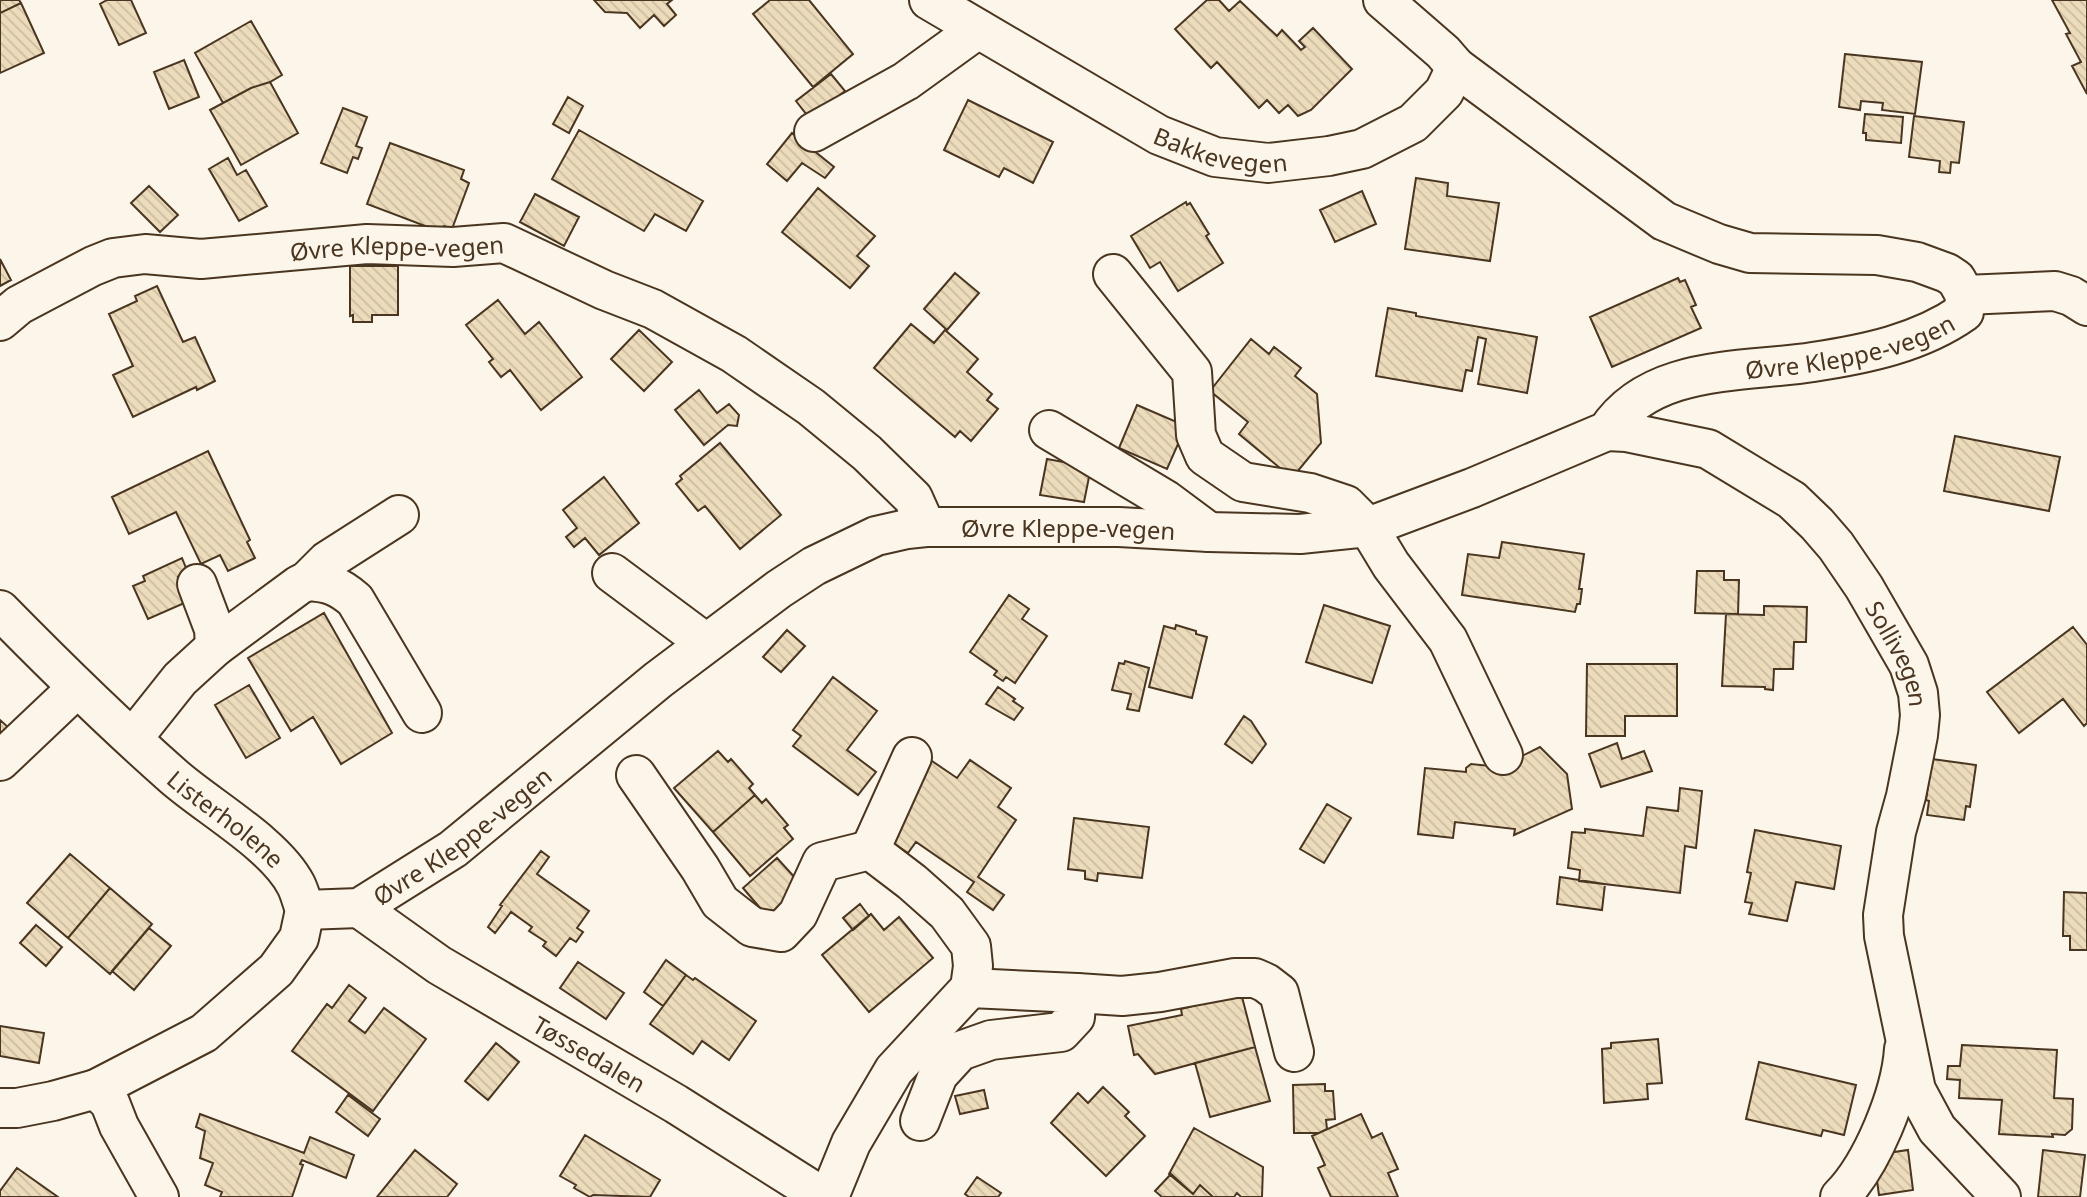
<svg xmlns="http://www.w3.org/2000/svg" width="2087" height="1197" font-family="'Noto Sans',sans-serif">
<style>
.building{fill:url(#building-back-hatch);stroke:#4a3520;stroke-width:2}
.lines{fill:none;stroke-linecap:round;stroke-linejoin:round}
.minor-casing{stroke:#4a3520;stroke-width:42}
.minor{stroke:#fbf6e9;stroke-width:38}
.labels{text-anchor:middle;dominant-baseline:central;stroke-width:5;stroke-linejoin:round;paint-order:stroke}
.street-label{font-size:24px;fill:#4a3520;stroke:#fbf6e9}
</style>
<defs>
<pattern id="building-back-hatch" width="6" height="6" patternUnits="userSpaceOnUse" patternTransform="scale(1.75)"><rect width="6" height="6" fill="#ecdcbc"/><path d="M-1 5l2 2M0 0l6 6M5-1l2 2" fill="none" stroke="#ccbda1"/></pattern>
</defs>
<rect width="100%" height="100%" fill="#fbf6e9"/>
<!-- building -->
<path class="building" d="M 0,0 L 19,0 L 21,3 L 0,13 Z
M 107,0 L 131,0 L 146,33 L 119,45 L 100,4 Z
M 594,0 L 672,0 L 667,4 L 676,15 L 664,26 L 654,15 L 640,28 L 627,13 L 605,12 Z
M 770,0 L 809,0 L 853,54 L 813,87 L 753,14 Z
M 1207,0 L 1219,0 L 1229,11 L 1240,1 L 1277,36 L 1282,30 L 1301,50 L 1305,47 L 1299,41 L 1313,28 L 1352,69 L 1311,110 L 1298,116 L 1288,105 L 1279,113 L 1267,100 L 1259,108 L 1217,62 L 1211,68 L 1175,29 Z
M 2052,0 L 2087,0 L 2087,94 L 2072,66 L 2081,62 L 2066,34 L 2070,33 Z
M 21,3 L 44,53 L 0,73 L 0,13 Z
M 251,21 L 282,75 L 270,82 L 251,88 L 223,103 L 195,53 Z
M 1845,54 L 1922,62 L 1915,114 L 1882,110 L 1883,103 L 1861,101 L 1860,110 L 1839,107 Z
M 184,60 L 199,97 L 169,109 L 154,72 Z
M 831,74 L 845,91 L 841,94 L 847,100 L 810,119 L 796,101 Z
M 270,82 L 298,133 L 241,165 L 210,110 L 251,88 Z
M 568,97 L 583,106 L 569,133 L 553,124 Z
M 968,100 L 1053,142 L 1033,183 L 1004,168 L 999,177 L 944,150 Z
M 343,108 L 367,117 L 356,146 L 362,148 L 358,159 L 353,157 L 347,173 L 321,163 Z
M 1865,114 L 1903,117 L 1901,143 L 1866,140 L 1866,133 L 1863,133 Z
M 1914,116 L 1964,122 L 1959,163 L 1951,162 L 1950,173 L 1939,172 L 1940,161 L 1909,157 Z
M 579,130 L 703,201 L 686,231 L 655,214 L 644,231 L 552,179 Z
M 792,133 L 834,167 L 825,178 L 802,163 L 787,181 L 767,164 Z
M 390,143 L 464,170 L 461,179 L 469,183 L 452,229 L 444,226 L 441,232 L 367,204 Z
M 228,158 L 237,175 L 246,170 L 267,206 L 239,221 L 209,169 Z
M 1416,178 L 1448,183 L 1447,196 L 1499,203 L 1490,261 L 1405,249 Z
M 149,186 L 178,215 L 160,232 L 131,203 Z
M 818,188 L 875,236 L 857,256 L 869,266 L 850,288 L 782,232 Z
M 1362,191 L 1376,224 L 1335,242 L 1320,210 Z
M 535,194 L 579,217 L 564,246 L 520,222 Z
M 1186,202 L 1187,205 L 1190,203 L 1209,234 L 1206,236 L 1223,263 L 1178,291 L 1160,262 L 1150,268 L 1131,236 Z
M 0,259 L 11,280 L 0,286 Z
M 350,266 L 398,266 L 398,315 L 372,315 L 372,322 L 353,322 L 353,315 L 350,316 Z
M 955,273 L 979,293 L 947,330 L 924,309 Z
M 1678,278 L 1680,282 L 1685,280 L 1696,305 L 1691,307 L 1701,328 L 1612,367 L 1590,317 Z
M 157,286 L 183,342 L 195,337 L 215,381 L 197,390 L 196,387 L 133,417 L 113,375 L 133,366 L 109,314 L 137,301 L 135,296 Z
M 498,300 L 525,334 L 539,322 L 582,377 L 541,410 L 510,370 L 501,377 L 489,362 L 493,359 L 466,325 Z
M 1388,308 L 1416,313 L 1416,316 L 1537,337 L 1527,393 L 1478,384 L 1486,339 L 1478,337 L 1472,371 L 1466,370 L 1462,391 L 1376,376 Z
M 911,324 L 934,343 L 945,330 L 978,359 L 967,372 L 992,394 L 987,400 L 998,409 L 971,441 L 960,431 L 955,437 L 874,368 Z
M 639,330 L 672,362 L 644,391 L 611,359 Z
M 1251,339 L 1269,354 L 1274,347 L 1301,368 L 1295,376 L 1317,394 L 1321,443 L 1292,478 L 1239,434 L 1248,422 L 1210,391 Z
M 699,390 L 717,413 L 729,404 L 739,415 L 737,426 L 728,425 L 704,445 L 675,410 Z
M 1137,405 L 1186,426 L 1167,469 L 1119,448 Z
M 1955,436 L 2060,457 L 2049,511 L 1944,491 Z
M 720,443 L 781,515 L 740,549 L 705,506 L 698,511 L 676,484 L 682,479 L 680,476 Z
M 208,451 L 250,540 L 247,542 L 255,558 L 228,571 L 220,555 L 201,564 L 176,512 L 129,534 L 112,497 Z
M 1047,459 L 1091,467 L 1084,502 L 1040,495 Z
M 604,477 L 639,523 L 599,555 L 585,538 L 574,547 L 566,537 L 577,528 L 563,510 Z
M 1502,542 L 1584,554 L 1579,589 L 1582,589 L 1580,604 L 1577,604 L 1575,612 L 1462,595 L 1468,554 L 1499,558 Z
M 182,558 L 188,573 L 178,577 L 189,601 L 148,619 L 133,586 L 145,581 L 143,576 Z
M 1697,571 L 1724,571 L 1724,580 L 1739,580 L 1738,614 L 1695,613 Z
M 1009,595 L 1029,609 L 1022,619 L 1047,636 L 1015,683 L 1006,677 L 1003,681 L 994,675 L 997,671 L 970,652 Z
M 1324,605 L 1390,626 L 1372,683 L 1306,662 Z
M 1764,606 L 1807,607 L 1806,642 L 1794,642 L 1793,669 L 1774,669 L 1773,690 L 1765,689 L 1765,687 L 1722,686 L 1726,614 L 1764,615 Z
M 324,613 L 392,733 L 341,764 L 313,717 L 291,731 L 248,658 Z
M 1176,625 L 1196,631 L 1196,634 L 1207,637 L 1192,698 L 1149,687 L 1164,626 L 1175,629 Z
M 2073,627 L 2087,645 L 2087,723 L 2084,726 L 2063,699 L 2019,733 L 1987,692 Z
M 787,630 L 805,646 L 781,672 L 763,657 Z
M 1125,661 L 1149,668 L 1139,711 L 1127,709 L 1131,694 L 1112,690 L 1119,663 L 1124,664 Z
M 1587,664 L 1677,664 L 1677,716 L 1625,716 L 1625,736 L 1586,736 Z
M 833,677 L 877,711 L 847,750 L 876,772 L 858,795 L 793,746 L 801,736 L 793,730 Z
M 249,685 L 280,738 L 246,758 L 215,705 Z
M 998,687 L 1015,699 L 1013,701 L 1023,708 L 1014,720 L 986,704 Z
M 1244,716 L 1251,721 L 1266,744 L 1252,763 L 1225,744 Z
M 0,720 L 10,729 L 0,740 Z
M 1617,743 L 1622,759 L 1644,751 L 1652,771 L 1601,787 L 1589,754 Z
M 1540,747 L 1567,774 L 1572,809 L 1514,835 L 1515,829 L 1455,822 L 1453,838 L 1418,834 L 1425,768 L 1466,772 L 1466,768 L 1471,764 L 1500,767 Z
M 718,751 L 728,762 L 731,759 L 753,784 L 749,788 L 755,795 L 713,832 L 674,788 Z
M 929,759 L 957,778 L 970,760 L 1011,788 L 998,807 L 1016,820 L 978,877 L 1004,895 L 993,910 L 967,892 L 974,882 L 916,842 L 908,853 L 878,833 Z
M 1932,759 L 1976,765 L 1970,807 L 1966,806 L 1964,820 L 1927,815 L 1929,801 L 1926,800 Z
M 1680,788 L 1702,791 L 1696,848 L 1685,846 L 1680,893 L 1579,881 L 1580,870 L 1568,868 L 1572,832 L 1585,833 L 1585,829 L 1643,836 L 1647,807 L 1678,811 Z
M 755,795 L 762,803 L 766,799 L 788,825 L 784,828 L 793,839 L 750,876 L 713,832 Z
M 1327,804 L 1351,818 L 1324,863 L 1300,849 Z
M 1074,818 L 1149,827 L 1142,878 L 1098,873 L 1097,881 L 1085,879 L 1085,871 L 1068,869 Z
M 1755,830 L 1841,846 L 1834,889 L 1796,882 L 1787,921 L 1749,914 L 1752,903 L 1745,902 L 1751,873 L 1747,872 Z
M 541,851 L 549,857 L 537,874 L 589,911 L 577,928 L 583,932 L 576,942 L 570,938 L 556,956 L 543,946 L 546,942 L 529,931 L 532,927 L 511,912 L 495,933 L 488,927 L 502,906 L 500,905 Z
M 70,854 L 110,888 L 68,938 L 27,903 Z
M 777,858 L 807,891 L 772,922 L 743,888 Z
M 1560,877 L 1605,884 L 1602,910 L 1557,904 Z
M 110,888 L 152,924 L 110,974 L 68,938 Z
M 2064,892 L 2087,893 L 2087,950 L 2070,950 L 2070,936 L 2063,936 Z
M 860,904 L 869,916 L 853,930 L 843,918 Z
M 871,914 L 884,930 L 899,917 L 933,958 L 869,1012 L 822,955 Z
M 36,925 L 62,947 L 46,966 L 20,943 Z
M 149,928 L 171,946 L 134,990 L 112,971 Z
M 666,960 L 686,975 L 663,1006 L 644,992 Z
M 578,962 L 624,993 L 606,1019 L 560,988 Z
M 686,975 L 693,980 L 695,978 L 756,1021 L 729,1060 L 702,1041 L 693,1054 L 650,1024 Z
M 349,985 L 366,998 L 349,1021 L 365,1033 L 384,1008 L 426,1039 L 373,1111 L 292,1051 L 327,1004 L 332,1008 Z
M 1241,993 L 1255,1047 L 1155,1074 L 1138,1054 L 1134,1055 L 1128,1026 L 1182,1015 L 1181,1009 Z
M 0,1026 L 44,1033 L 39,1063 L 0,1056 Z
M 1658,1039 L 1662,1083 L 1647,1084 L 1648,1099 L 1604,1103 L 1602,1049 L 1611,1048 L 1611,1043 Z
M 496,1043 L 519,1062 L 488,1100 L 465,1081 Z
M 1962,1045 L 2057,1050 L 2054,1098 L 2073,1099 L 2072,1129 L 2065,1135 L 2052,1134 L 2053,1137 L 1999,1134 L 2002,1100 L 1959,1098 L 1960,1080 L 1947,1079 L 1948,1066 L 1960,1066 Z
M 1255,1047 L 1270,1101 L 1210,1117 L 1195,1063 Z
M 1759,1062 L 1856,1085 L 1844,1135 L 1823,1130 L 1821,1136 L 1746,1119 Z
M 1325,1084 L 1325,1091 L 1333,1091 L 1335,1119 L 1326,1120 L 1327,1129 L 1319,1133 L 1294,1133 L 1293,1085 Z
M 1103,1087 L 1129,1112 L 1125,1116 L 1145,1136 L 1106,1176 L 1051,1123 L 1078,1093 L 1088,1103 Z
M 984,1090 L 988,1108 L 960,1114 L 955,1096 Z
M 348,1095 L 380,1119 L 368,1136 L 336,1112 Z
M 200,1114 L 304,1153 L 310,1137 L 354,1155 L 346,1178 L 302,1160 L 300,1164 L 303,1165 L 292,1197 L 220,1197 L 222,1192 L 205,1185 L 213,1163 L 200,1158 L 205,1131 L 196,1127 Z
M 1361,1114 L 1372,1138 L 1382,1133 L 1398,1169 L 1388,1173 L 1398,1197 L 1331,1197 L 1318,1168 L 1325,1165 L 1312,1136 Z
M 1194,1128 L 1263,1167 L 1262,1197 L 1241,1197 L 1237,1193 L 1234,1197 L 1213,1197 L 1200,1185 L 1193,1194 L 1169,1174 Z
M 585,1135 L 660,1180 L 650,1197 L 593,1195 L 590,1197 L 574,1188 L 576,1185 L 560,1176 Z
M 415,1150 L 457,1184 L 447,1197 L 377,1197 Z
M 1908,1150 L 1913,1190 L 1879,1195 L 1875,1167 L 1881,1154 Z
M 2043,1150 L 2085,1155 L 2080,1197 L 2038,1197 Z
M 17,1168 L 58,1197 L 0,1197 L 0,1191 Z
M 1171,1174 L 1193,1194 L 1200,1185 L 1213,1197 L 1162,1197 L 1155,1191 Z
M 977,1177 L 1001,1193 L 998,1197 L 969,1197 L 965,1194 Z"/>
<g class="lines">
<!-- minor casing -->
<g class="minor-casing">
<g id="minor">
<path id="s1" d="M 929,0 L 1159,135 L 1215,157 L 1268,163 L 1329,156 L 1362,149 L 1413,123 L 1444,92 L 1456,67"/>
<path d="M 814,132 L 906,81 L 978,29"/>
<path d="M 1113,274 L 1192,372 L 1196,435 L 1205,456 L 1243,482 L 1310,493 L 1346,505 L 1368,527 L 1391,565 L 1448,640 L 1503,755"/>
<path d="M 1965,295 L 2055,291 L 2071,296 L 2087,306"/>
<path id="s2" d="M 0,321 L 19,305 L 93,266 L 113,258 L 145,254 L 201,259 L 367,244 L 453,247 L 504,243 L 604,290 L 653,309 L 734,354 L 811,407 L 867,453 L 913,498 L 926,527"/>
<path d="M 1049,430 L 1166,500 L 1209,532"/>
<path id="s3" d="M 1607,431 L 1626,432 L 1708,449 L 1792,500 L 1817,524 L 1836,546 L 1864,587 L 1909,665 L 1918,693 L 1920,715 L 1918,735 L 1906,796 L 1896,832 L 1883,915 L 1884,936 L 1916,1090 L 1937,1129 L 2001,1197"/>
<path d="M 612,573 L 706,643"/>
<path d="M 307,581 C 328,582 339,586 355,600 L 422,713"/>
<path d="M 197,584 L 214,629 L 215,647"/>
<path id="s4" d="M 0,610 C 56,667 113,723 173,776 C 208,807 275,844 296,885 C 300,893 302,902 305,910"/>
<path d="M 133,738 L 180,679 L 215,647 L 299,585 L 307,581 L 327,561 L 399,515"/>
<path d="M 0,761 L 77,688"/>
<path d="M 636,775 L 700,868 L 720,902 L 752,927 L 781,932 L 798,914 L 822,862 L 870,850 L 912,882 L 947,913 L 971,946 L 973,966 L 970,988 L 894,1070 L 851,1143 L 829,1197"/>
<path d="M 870,850 L 912,757"/>
<path id="s5" d="M 359,908 L 439,965 L 676,1104 L 823,1197"/>
<path id="s6" d="M 305,910 L 359,908 L 453,849 L 658,680 L 779,589 L 814,566 L 876,536 L 907,529 L 926,527 L 1119,527 L 1209,532 L 1300,534 L 1368,527 L 1472,488 L 1607,431 C 1651,364 1743,373 1813,362 C 1866,354 1920,343 1964,312 L 1965,295 L 1956,279 L 1947,273 L 1917,262 L 1877,255 L 1750,253 L 1719,244 L 1664,221 L 1456,67 L 1443,52 L 1383,0"/>
<path d="M 1077,993 L 1122,996 L 1160,992 L 1235,978 L 1255,978 L 1266,983 L 1279,993 L 1294,1052"/>
<path d="M 96,1089 L 110,1103 L 119,1126 L 159,1197"/>
<path d="M 0,1108 L 17,1108 L 53,1101 L 96,1089 L 204,1033 L 276,970 L 299,938 L 305,910"/>
<path d="M 920,1121 L 938,1075 L 960,1051 L 991,1040 L 1061,1032 L 1075,1017 L 1077,993 L 970,988"/>
<path d="M 1840,1197 C 1872,1165 1901,1094 1904,1049"/>
</g>
</g>
<!-- minor -->
<use href="#minor" class="minor"/>
</g>
<g class="labels">
<!-- street labels -->
<g class="street-label">
<text stroke="none"><textPath href="#s1" startOffset="331">Bakkevegen</textPath></text>
<text stroke="none"><textPath href="#s2" startOffset="415">Øvre Kleppe-vegen</textPath></text>
<text stroke="none"><textPath href="#s6" startOffset="1708">Øvre Kleppe-vegen</textPath></text>
<text stroke="none"><textPath href="#s6" startOffset="886">Øvre Kleppe-vegen</textPath></text>
<text stroke="none"><textPath href="#s3" startOffset="390">Sollivegen</textPath></text>
<text stroke="none"><textPath href="#s4" startOffset="308">Listerholene</textPath></text>
<text stroke="none"><textPath href="#s6" startOffset="180">Øvre Kleppe-vegen</textPath></text>
<text stroke="none"><textPath href="#s5" startOffset="273">Tøssedalen</textPath></text>
</g>
</g>
</svg>
